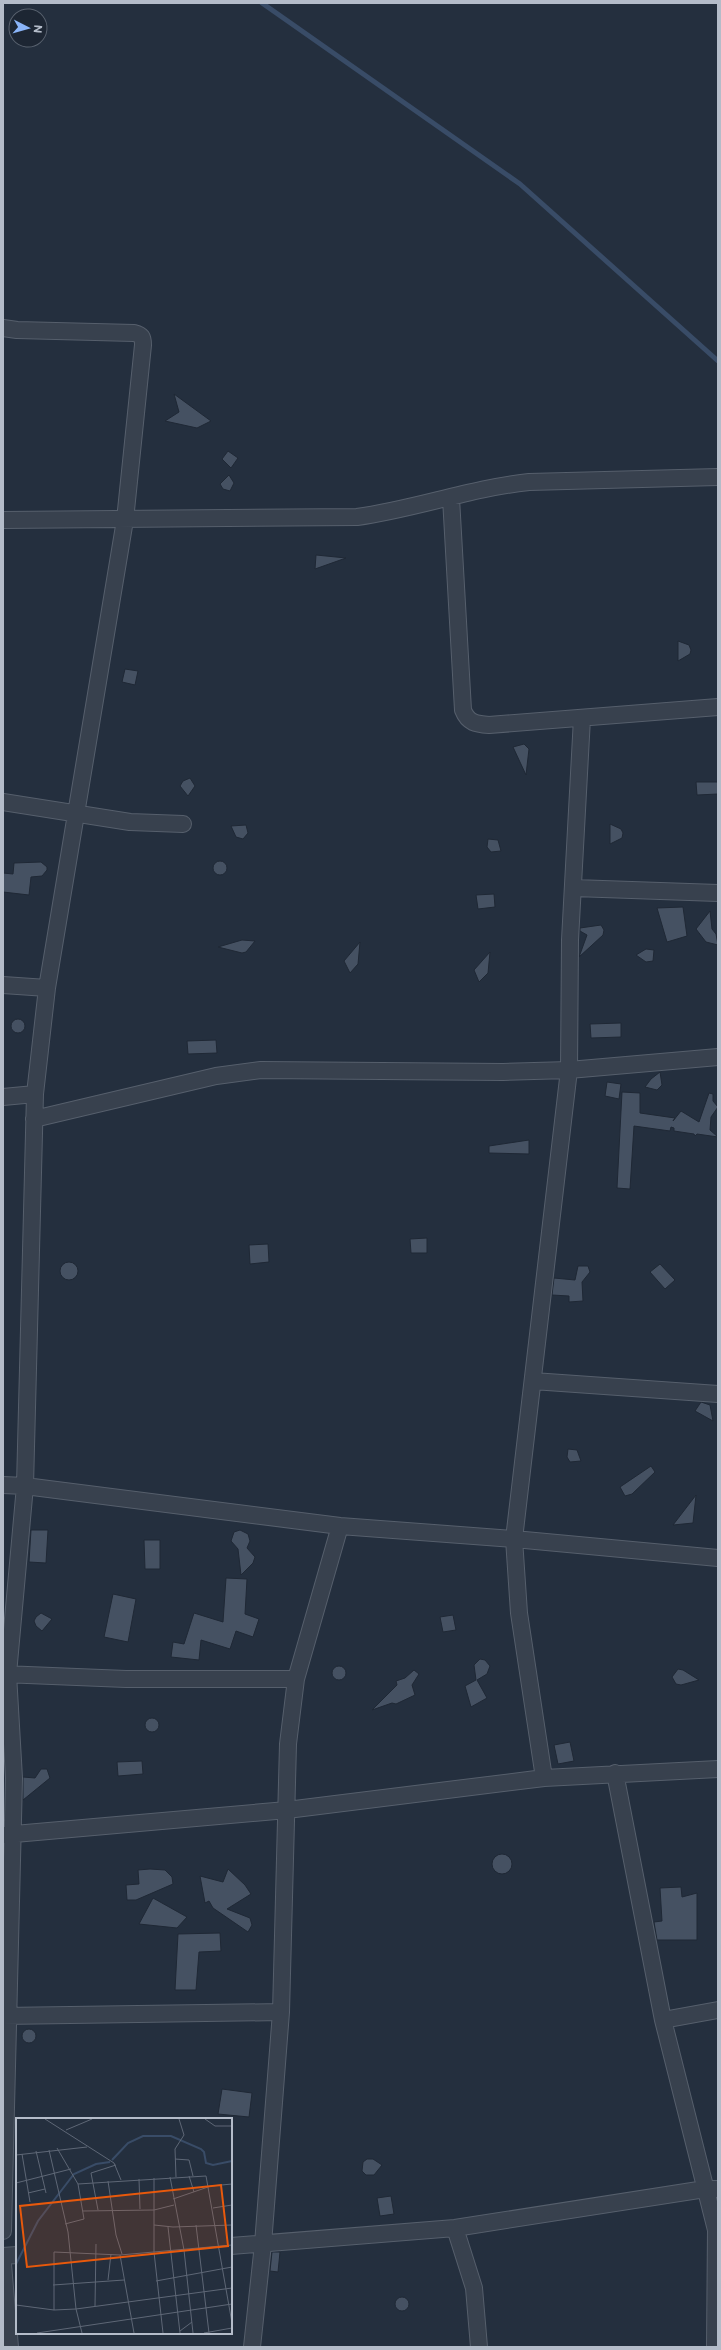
<svg xmlns="http://www.w3.org/2000/svg" width="721" height="2350" font-family="Commissioner,sans-serif">
<style>
.lines{fill:none;stroke-linecap:round;stroke-linejoin:round}
.stream{stroke:#394c67;stroke-width:5}
.building{fill:#455162;stroke:#1f2835}
.minor-casing{stroke:#565f6c;stroke-width:18}
.minor{stroke:#38414e;stroke-width:16}
.inset-river{fill:none;stroke:#394c67;stroke-width:2}
.inset-road{fill:none;stroke:#5e6776;stroke-width:1}
.view{fill:#e8590c;fill-opacity:0.15;stroke:#e8590c;stroke-width:2}
.inset-edge{fill:none;stroke:#b4bcc9;stroke-width:2}
</style>
<rect width="100%" height="100%" fill="#242f3e"/>
<g class="lines">
<!-- stream -->
<path class="stream" d="M 262,3 L 520,184 L 718,361"/>
</g>
<!-- building -->
<path class="building" d="M 174,394 L 211,421 L 197,428 L 165,421 L 179,412 Z
M 228,451 L 238,458 L 231,468 L 222,459 Z
M 229,475 L 234,483 L 230,491 L 223,489 L 220,484 Z
M 316,555 L 346,558 L 315,569 Z
M 678,641 L 689,645 L 691,650 L 690,654 L 678,661 Z
M 125,669 L 138,671 L 135,685 L 122,682 Z
M 524,744 L 529,749 L 526,775 L 513,747 Z
M 190,778 L 195,786 L 188,796 L 180,786 L 183,781 Z
M 696,782 L 718,782 L 718,794 L 697,795 Z
M 610,824 L 621,829 L 623,833 L 622,838 L 610,844 Z
M 246,825 L 248,833 L 243,839 L 236,837 L 231,826 Z
M 488,839 L 498,840 L 501,851 L 491,852 L 487,847 Z
M213 868a7 7 0 1 1 14 0a7 7 0 1 1-14 0Z
M 41,862 L 47,867 L 47,870 L 42,876 L 31,877 L 29,895 L 3,892 L 3,873 L 13,874 L 14,863 Z
M 494,894 L 495,907 L 478,909 L 476,895 Z
M 683,907 L 687,936 L 667,942 L 657,908 Z
M 710,911 L 712,929 L 716,934 L 718,945 L 706,942 L 696,929 Z
M 601,925 L 604,930 L 603,935 L 579,957 L 587,935 L 580,931 L 580,928 Z
M 242,940 L 255,941 L 246,952 L 242,953 L 218,947 Z
M 360,942 L 358,964 L 350,973 L 344,961 Z
M 646,949 L 654,950 L 653,961 L 646,962 L 636,955 Z
M 490,952 L 488,973 L 479,982 L 474,970 Z
M11 1026a7 7 0 1 1 14 0a7 7 0 1 1-14 0Z
M 621,1023 L 621,1037 L 591,1038 L 590,1024 Z
M 216,1040 L 217,1053 L 188,1054 L 187,1041 Z
M 660,1072 L 662,1085 L 657,1090 L 645,1087 L 651,1079 Z
M 607,1082 L 621,1084 L 619,1099 L 605,1096 Z
M 622,1092 L 640,1093 L 640,1113 L 675,1118 L 673,1121 L 681,1111 L 699,1122 L 709,1093 L 713,1094 L 713,1101 L 718,1107 L 711,1117 L 710,1130 L 718,1137 L 697,1134 L 695,1136 L 694,1134 L 674,1131 L 674,1128 L 671,1127 L 670,1131 L 634,1126 L 630,1189 L 617,1188 Z
M 529,1140 L 529,1154 L 489,1153 L 489,1146 Z
M 427,1238 L 427,1253 L 411,1253 L 410,1239 Z
M 268,1244 L 269,1262 L 250,1264 L 249,1245 Z
M60 1271a9 9 0 1 1 18 0a9 9 0 1 1-18 0Z
M 660,1264 L 675,1280 L 665,1289 L 650,1272 Z
M 578,1266 L 588,1266 L 590,1272 L 582,1282 L 583,1301 L 569,1302 L 569,1296 L 552,1295 L 554,1278 L 575,1280 Z
M 701,1402 L 710,1405 L 713,1421 L 695,1411 Z
M 568,1449 L 577,1450 L 581,1461 L 570,1462 L 567,1457 Z
M 651,1466 L 655,1472 L 632,1494 L 625,1496 L 620,1487 Z
M 696,1495 L 693,1523 L 673,1525 Z
M 31,1530 L 48,1530 L 46,1563 L 29,1562 Z
M 240,1530 L 248,1534 L 250,1541 L 247,1548 L 255,1557 L 253,1563 L 241,1575 L 238,1549 L 231,1541 L 234,1532 Z
M 144,1540 L 160,1540 L 160,1569 L 145,1569 Z
M 226,1578 L 247,1579 L 245,1614 L 259,1619 L 253,1637 L 236,1631 L 230,1649 L 201,1640 L 199,1660 L 171,1657 L 173,1642 L 184,1644 L 194,1613 L 223,1622 Z
M 113,1594 L 136,1599 L 128,1642 L 104,1637 Z
M 41,1613 L 52,1619 L 42,1631 L 36,1626 L 34,1621 L 36,1617 Z
M 453,1615 L 456,1630 L 443,1632 L 440,1617 Z
M 480,1659 L 485,1660 L 490,1666 L 487,1674 L 477,1680 L 487,1698 L 471,1707 L 465,1686 L 476,1680 L 474,1665 Z
M332 1673a7 7 0 1 1 14 0a7 7 0 1 1-14 0Z
M 678,1669 L 683,1670 L 699,1680 L 681,1685 L 676,1684 L 672,1677 Z
M 414,1670 L 419,1674 L 412,1685 L 415,1695 L 396,1704 L 392,1703 L 372,1710 L 397,1685 L 396,1681 L 405,1678 Z
M145 1725a7 7 0 1 1 14 0a7 7 0 1 1-14 0Z
M 570,1742 L 574,1761 L 558,1764 L 554,1745 Z
M 142,1761 L 143,1774 L 118,1776 L 117,1762 Z
M 41,1769 L 47,1769 L 50,1778 L 23,1800 L 23,1777 L 35,1778 Z
M492 1864a10 10 0 1 1 20 0a10 10 0 1 1-20 0Z
M 150,1869 L 165,1870 L 172,1877 L 173,1884 L 136,1900 L 127,1900 L 126,1885 L 139,1884 L 138,1870 Z
M 228,1869 L 245,1885 L 251,1894 L 227,1909 L 250,1918 L 252,1925 L 248,1932 L 213,1908 L 209,1901 L 205,1903 L 200,1876 L 223,1882 Z
M 681,1887 L 682,1897 L 697,1893 L 697,1940 L 657,1940 L 654,1922 L 662,1921 L 660,1888 Z
M 153,1898 L 187,1917 L 177,1928 L 139,1924 Z
M 220,1933 L 221,1951 L 199,1952 L 196,1990 L 175,1990 L 178,1934 Z
M22 2036a7 7 0 1 1 14 0a7 7 0 1 1-14 0Z
M 222,2089 L 252,2093 L 249,2117 L 218,2114 Z
M 367,2159 L 373,2159 L 382,2165 L 374,2175 L 366,2175 L 362,2171 L 363,2162 Z
M 391,2196 L 394,2214 L 380,2216 L 377,2198 Z
M 272,2252 L 280,2252 L 278,2272 L 270,2271 Z
M395 2304a7 7 0 1 1 14 0a7 7 0 1 1-14 0Z"/>
<g class="lines">
<!-- minor casing -->
<g class="minor-casing">
<path id="minor" d="M 3,328 L 17,330 L 134,333 C 142,335 143,337 143,345 L 125,520 L 47,988 L 35,1094 L 25,1486 L 8,1674 L 14,1778 L 3,2231
M 451,498 L 463,710 C 468,723 476,724 489,725 L 718,707
M 3,520 L 357,517 C 415,509 471,488 529,482 L 718,477
M 3,802 L 130,822 L 183,824
M 574,888 L 718,893
M 3,985 L 47,988
M 3,1097 L 35,1094
M 34,1119 L 216,1076 L 261,1070 L 503,1072 L 569,1070 L 718,1057
M 533,1381 L 718,1394
M 3,1485 L 25,1486 L 340,1526 L 514,1539 L 718,1558
M 3,1674 L 126,1679 L 296,1679
M 615,1773 L 663,2020 L 716,2230 L 715,2347
M 544,1778 L 519,1613 L 514,1539 L 569,1070 L 570,940 L 582,718
M 3,1835 L 287,1810 L 544,1778 L 718,1769
M 3,2016 L 281,2012
M 663,2020 L 718,2010
M 455,2228 L 474,2288 L 479,2347
M 231,2246 L 455,2228 L 705,2189 L 718,2189
M 3,2256 L 17,2255
M 3,2264 L 10,2347
M 252,2347 L 263,2244 L 281,2012 L 288,1744 L 296,1679 L 340,1526"/>
</g>
<!-- minor -->
<use href="#minor" class="minor"/>
</g>
<!-- overview -->
<g transform="translate(16 2118)">
<rect width="216" height="216" fill="#242f3e"/>
<path class="inset-river" d="M 96,42 L 112,25 L 127,18 L 155,18 L 185,31 L 188,34 L 190,45 L 197,47 L 216,43M 0,146 L 22,103 L 58,56 L 80,46 L 94,44"/>
<path class="inset-road" d="M 29,1 L 98,45 L 105,62M 189,1 L 199,8 L 216,8M 50,12 L 76,1M 41,30 L 62,66 L 68,101 L 49,106M 33,32 L 52,114 L 60,191 L 66,215M 20,33 L 30,75M 6,36 L 14,84M 0,37 L 71,29M 159,41 L 173,42 L 177,58M 173,58 L 178,74M 154,59 L 168,132 L 177,215M 160,59 L 159,31 L 168,17 L 163,1M 138,60 L 138,134 L 147,215M 123,61 L 124,91M 92,63 L 100,117 L 106,136M 0,65 L 55,51M 62,66 L 190,58 L 216,205M 12,75 L 29,71M 157,81 L 195,68 L 216,66M 197,90 L 216,87M 82,92 L 75,55 L 100,47M 67,93 L 138,92 L 158,87M 138,107 L 157,109 L 216,107M 180,107 L 193,215M 152,109 L 164,215M 104,137 L 118,215M 92,162 L 95,136M 140,163 L 216,149M 37,167 L 108,162M 0,187 L 38,192 L 60,191 L 216,170M 79,188 L 80,126M 38,192 L 38,134 L 104,137 L 216,127M 164,213 L 176,204M 21,215 L 216,186M 188,215 L 216,210"/>
<path class="view" d="M 205,67 L 212,128 L 11,149 L 4,88 Z"/>
<rect width="216" height="216" class="inset-edge"/>
</g>
<!-- border -->
<rect width="721" height="2350" fill="none" stroke="#b4bcc9" stroke-width="8"/>
<!-- north arrow -->
<g transform="translate(28 28) rotate(96)"><circle r="19" fill="#1d2633" stroke="#59626f"/>
<path d="M0-3L7 15L0 10L-7 15Z" fill="#8ab4f8"/>
<text y="-6" font-size="11" font-weight="bold" text-anchor="middle" fill="#b4bcc9">N</text>
</g>
</svg>
